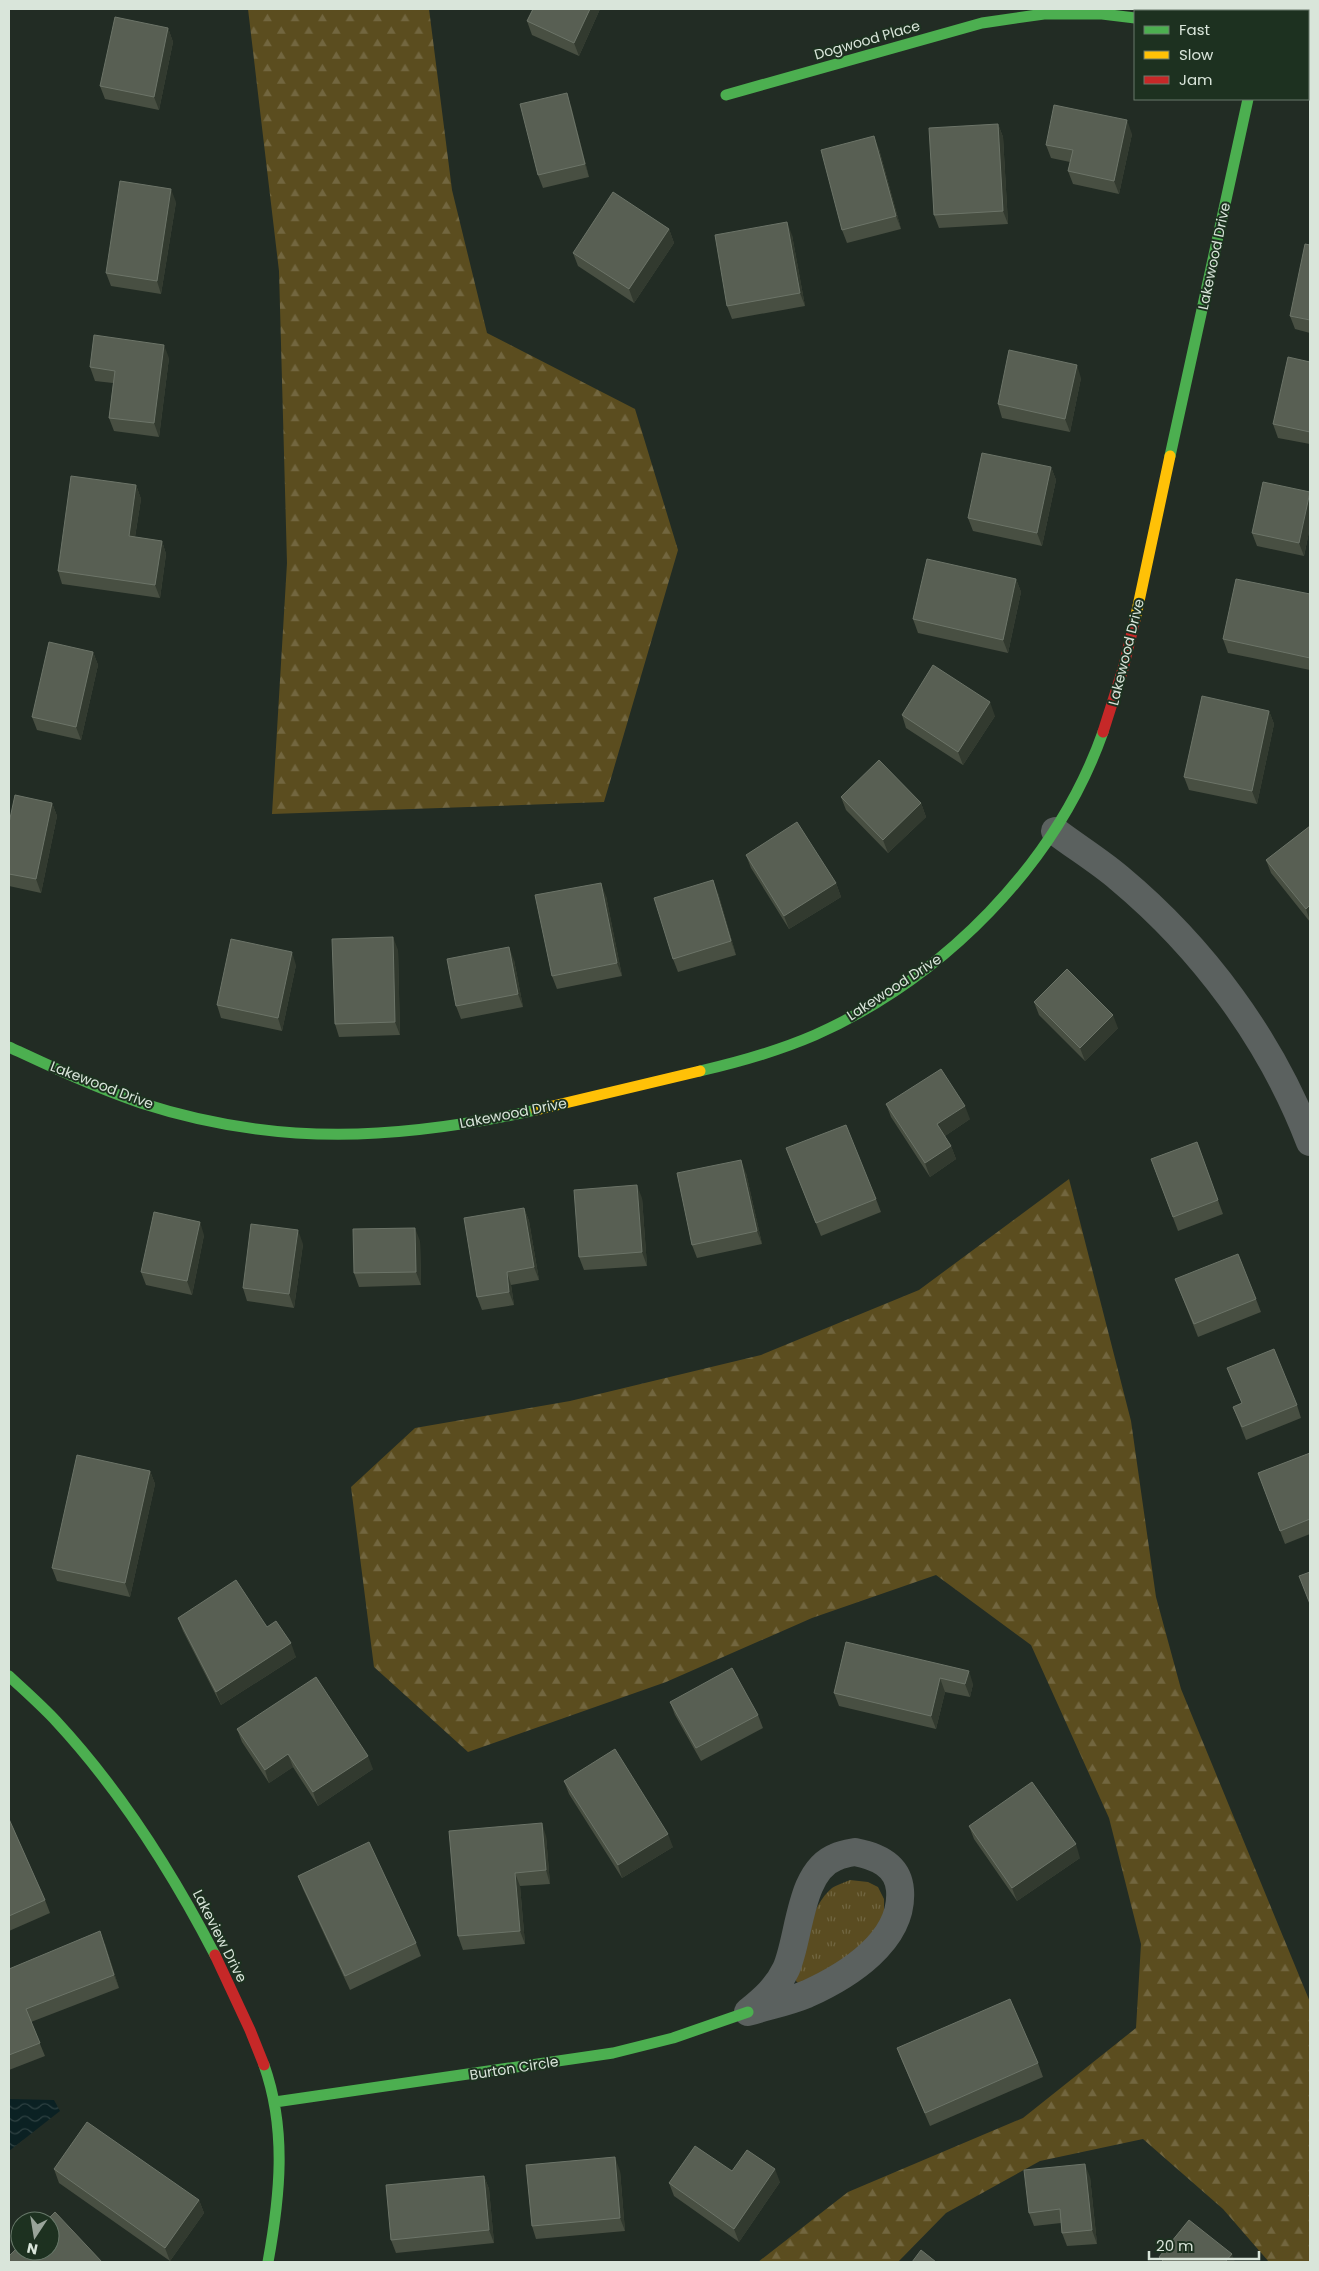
<svg xmlns="http://www.w3.org/2000/svg" width="1319" height="2271" font-family="Poppins,sans-serif">
<style>
.grass{fill:url(#grass-tufts)}
.forest{fill:url(#forest-firs)}
.water{fill:url(#water-waves)}
.lines{fill:none;stroke-linecap:round;stroke-linejoin:round}
.street{stroke:#5b615f;stroke-width:28}
.fast{stroke:#4caf50;stroke-width:11}
.slow{stroke:#ffc107;stroke-width:11}
.jam{stroke:#c62828;stroke-width:11}
.wall{fill:#484f42}
.shaded-wall{fill:#323a2f}
.building{fill:#585f53;stroke:#6c7468}
.labels{text-anchor:middle;dominant-baseline:central;stroke-width:4;stroke-linejoin:round;paint-order:stroke}
.street-label{font-size:14px;fill:#d9e5da;stroke:#1d3120}
</style>
<defs>
<pattern id="grass-tufts" width="24" height="20" patternUnits="userSpaceOnUse" patternTransform="scale(1.25)"><rect width="24" height="20" fill="#5a4c21"/><path d="M3 7l-1-3M5 7V3M7 7l1-3M15 17l-1-3M17 17v-4M19 17l1-3" fill="none" stroke="#716641"/></pattern>
<pattern id="forest-firs" width="22" height="20" patternUnits="userSpaceOnUse" patternTransform="scale(1.25)"><rect width="22" height="20" fill="#5b4d1f"/><path d="M5 1l3.5 6h-7zM16 11l3.5 6h-7z" fill="#72663f"/></pattern>
<pattern id="water-waves" width="16" height="10" patternUnits="userSpaceOnUse" patternTransform="scale(1.25)"><rect width="16" height="10" fill="#0b2123"/><path d="M0 5q4-4 8 0t8 0" fill="none" stroke="#2e4142"/></pattern>
</defs>
<rect width="100%" height="100%" fill="#222c24"/>
<!-- grass -->
<path class="grass" d="M 850,1880 L 868,1882 L 878,1887 L 884,1899 L 884,1915 L 870,1945 L 800,1985 L 796,1981 L 796,1975 C 803,1949 810,1906 832,1888 C 836,1885 844,1883 850,1880 Z"/>
<!-- forest -->
<path class="forest" d="M 248,9 L 429,9 L 452,190 L 487,333 L 635,409 L 678,550 L 604,802 L 272,814 L 287,563 L 279,271 Z
M 1069,1179 L 1131,1421 L 1156,1597 L 1181,1689 L 1310,2002 L 1310,2262 L 1269,2262 L 1223,2209 L 1143,2139 L 1040,2161 L 946,2213 L 898,2262 L 758,2262 L 848,2192 L 1023,2118 L 1136,2028 L 1141,1944 L 1109,1818 L 1031,1645 L 936,1575 L 812,1618 L 666,1682 L 468,1752 L 374,1667 L 351,1487 L 415,1428 L 570,1401 L 761,1355 L 919,1290 Z"/>
<!-- water -->
<path class="water" d="M 9,2099 L 54,2100 L 60,2111 L 9,2151 Z"/>
<g class="lines">
<!-- street -->
<path class="street" d="M 1284,11 L 1286,9
M 1055,831 C 1076,847 1099,861 1119,878 C 1203,948 1271,1040 1310,1142
M 855,1852 C 876,1856 898,1865 900,1890 C 904,1941 847,1976 807,1994 C 788,2002 767,2006 748,2012 C 763,2000 777,1988 786,1969 C 800,1938 799,1871 836,1857 C 842,1854 849,1853 855,1852 Z"/>
<!-- fast -->
<path class="fast" d="M 726,95 L 982,23 L 1044,14 L 1102,14 L 1135,18
M 1170,456 L 1248,99
M 9,1047 C 52,1067 96,1088 141,1103 C 277,1147 399,1140 536,1110
M 700,1071 C 739,1062 778,1051 815,1035 C 943,978 1056,865 1103,732
M 9,1676 C 25,1691 41,1705 56,1721 C 120,1790 172,1872 215,1955
M 264,2065 C 287,2130 280,2196 268,2262
M 275,2102 L 613,2053 L 673,2038 L 748,2012"/>
<!-- slow -->
<path class="slow" d="M 1135,620 L 1170,456
M 536,1110 L 700,1071"/>
<!-- jam -->
<path class="jam" d="M 1103,732 L 1123,669 L 1135,620
M 215,1955 L 250,2030 L 264,2065"/>
</g>
<!-- wall -->
<path class="wall" d="M 533,9 L 600,9 L 579,56 L 532,35 L 527,21 Z
M 168,28 L 173,42 L 159,110 L 105,99 L 100,86 Z
M 571,106 L 589,177 L 543,188 L 538,175 Z
M 998,124 L 1003,137 L 1008,224 L 939,228 L 934,215 Z
M 1132,134 L 1119,194 L 1073,184 L 1068,171 L 1070,162 L 1051,158 L 1046,145 Z
M 879,149 L 901,229 L 847,243 L 842,230 Z
M 176,202 L 161,294 L 111,286 L 106,273 Z
M 669,229 L 674,243 L 634,303 L 578,266 L 573,253 Z
M 792,235 L 805,306 L 732,319 L 727,306 Z
M 1310,245 L 1310,333 L 1295,329 L 1290,316 Z
M 169,358 L 159,437 L 114,431 L 109,418 L 113,383 L 95,381 L 90,367 Z
M 1310,362 L 1310,444 L 1278,438 L 1273,424 Z
M 1081,378 L 1070,432 L 1002,418 L 998,404 Z
M 1051,467 L 1056,480 L 1042,546 L 973,531 L 968,518 Z
M 136,485 L 141,499 L 135,537 L 162,541 L 166,554 L 160,598 L 62,584 L 58,571 Z
M 1310,527 L 1304,556 L 1257,546 L 1252,533 Z
M 1016,579 L 1021,592 L 1008,653 L 918,633 L 913,619 Z
M 1310,594 L 1310,670 L 1228,653 L 1223,639 Z
M 93,652 L 98,665 L 81,740 L 37,730 L 32,717 Z
M 1269,711 L 1274,724 L 1257,804 L 1189,790 L 1184,777 Z
M 902,715 L 995,716 L 963,765 L 906,728 Z
M 841,797 L 921,803 L 926,817 L 888,853 L 846,810 Z
M 52,803 L 57,816 L 41,893 L 9,886 L 9,823 Z
M 1310,826 L 1310,922 L 1271,873 L 1266,860 Z
M 746,855 L 836,883 L 841,897 L 789,929 L 751,868 Z
M 718,893 L 736,955 L 678,972 L 673,959 Z
M 606,896 L 622,976 L 557,989 L 552,976 Z
M 398,950 L 400,1035 L 339,1037 L 335,1024 Z
M 514,960 L 523,1007 L 461,1019 L 456,1006 Z
M 296,965 L 282,1031 L 221,1018 L 217,1005 Z
M 1034,1002 L 1118,1028 L 1085,1061 L 1039,1015 Z
M 886,1104 L 970,1119 L 945,1136 L 951,1146 L 956,1159 L 930,1177 L 891,1117 Z
M 1197,1142 L 1223,1214 L 1178,1231 L 1151,1159 Z
M 786,1148 L 876,1199 L 881,1212 L 821,1236 Z
M 746,1173 L 762,1244 L 697,1258 L 692,1245 Z
M 642,1198 L 647,1266 L 584,1270 L 579,1257 Z
M 524,1208 L 529,1221 L 539,1280 L 511,1285 L 514,1305 L 482,1310 L 477,1297 Z
M 204,1235 L 192,1295 L 146,1285 L 141,1272 Z
M 420,1241 L 421,1285 L 359,1287 L 354,1273 Z
M 303,1244 L 294,1308 L 247,1301 L 243,1288 Z
M 1175,1279 L 1256,1299 L 1261,1312 L 1198,1337 Z
M 1227,1368 L 1297,1405 L 1301,1418 L 1246,1440 L 1233,1407 L 1242,1403 Z
M 1310,1453 L 1310,1534 L 1285,1544 L 1258,1473 Z
M 150,1471 L 155,1484 L 130,1597 L 57,1581 L 52,1568 Z
M 178,1618 L 267,1627 L 296,1657 L 221,1705 L 183,1631 Z
M 846,1642 L 973,1684 L 970,1697 L 945,1692 L 936,1729 L 839,1706 L 834,1693 Z
M 670,1702 L 758,1715 L 763,1728 L 701,1761 L 675,1715 Z
M 237,1729 L 373,1769 L 318,1806 L 293,1767 L 269,1783 L 242,1742 Z
M 564,1781 L 673,1847 L 622,1878 L 569,1794 Z
M 9,1819 L 45,1900 L 50,1913 L 9,1931 Z
M 969,1826 L 1080,1858 L 1017,1901 L 974,1839 Z
M 546,1836 L 550,1884 L 520,1886 L 525,1944 L 463,1950 L 458,1936 Z
M 298,1876 L 416,1943 L 421,1956 L 350,1990 L 303,1889 Z
M 105,1944 L 119,1988 L 31,2022 L 45,2056 L 9,2070 L 9,1969 Z
M 897,2048 L 1038,2063 L 1043,2077 L 930,2126 L 902,2061 Z
M 54,2169 L 199,2200 L 204,2213 L 170,2261 L 59,2183 Z
M 620,2171 L 625,2231 L 536,2239 L 532,2226 Z
M 732,2171 L 780,2182 L 739,2242 L 674,2196 L 669,2183 Z
M 484,2176 L 489,2189 L 494,2243 L 396,2253 L 391,2240 Z
M 1090,2177 L 1097,2244 L 1067,2246 L 1062,2233 L 1061,2223 L 1034,2226 L 1029,2213 Z"/>
<!-- shaded-wall -->
<path class="shaded-wall" d="M 590,9 L 600,9 L 579,56 L 574,43 Z
M 168,28 L 173,42 L 159,110 L 154,97 Z
M 567,93 L 571,106 L 589,177 L 585,164 Z
M 1127,120 L 1132,134 L 1119,194 L 1114,181 Z
M 998,124 L 1003,137 L 1008,224 L 1003,211 Z
M 874,136 L 879,149 L 901,229 L 896,216 Z
M 171,189 L 176,202 L 161,294 L 157,281 Z
M 787,222 L 792,235 L 805,306 L 800,293 Z
M 669,229 L 674,243 L 634,303 L 629,289 Z
M 164,345 L 169,358 L 159,437 L 154,423 Z
M 1077,365 L 1081,378 L 1070,432 L 1065,419 Z
M 1051,467 L 1056,480 L 1042,546 L 1037,533 Z
M 136,485 L 141,499 L 133,549 L 129,536 Z
M 1310,492 L 1310,527 L 1304,556 L 1299,543 Z
M 162,541 L 166,554 L 160,598 L 155,585 Z
M 1016,579 L 1021,592 L 1008,653 L 1003,640 Z
M 93,652 L 98,665 L 81,740 L 76,727 Z
M 990,702 L 995,716 L 963,765 L 958,752 Z
M 1269,711 L 1274,724 L 1257,804 L 1252,791 Z
M 52,803 L 57,816 L 41,893 L 36,879 Z
M 921,803 L 926,817 L 888,853 L 883,840 Z
M 713,880 L 718,893 L 736,955 L 731,941 Z
M 601,883 L 606,896 L 622,976 L 617,963 Z
M 836,883 L 841,897 L 789,929 L 784,916 Z
M 1310,905 L 1310,921 L 1306,909 Z
M 393,937 L 398,950 L 400,1035 L 395,1022 Z
M 509,947 L 514,960 L 523,1007 L 518,994 Z
M 292,952 L 296,965 L 282,1031 L 278,1018 Z
M 1113,1015 L 1118,1028 L 1085,1061 L 1080,1048 Z
M 965,1106 L 970,1119 L 942,1138 L 937,1124 Z
M 951,1146 L 956,1159 L 930,1177 L 925,1163 Z
M 741,1160 L 746,1173 L 762,1244 L 757,1231 Z
M 637,1185 L 642,1198 L 647,1266 L 642,1252 Z
M 524,1208 L 529,1221 L 539,1280 L 534,1267 Z
M 200,1222 L 204,1235 L 192,1295 L 187,1281 Z
M 415,1228 L 420,1241 L 421,1285 L 416,1272 Z
M 298,1230 L 303,1244 L 294,1308 L 289,1294 Z
M 507,1272 L 511,1285 L 514,1305 L 509,1292 Z
M 150,1471 L 155,1484 L 130,1597 L 125,1583 Z
M 291,1643 L 296,1657 L 221,1705 L 216,1692 Z
M 969,1671 L 973,1684 L 970,1697 L 965,1684 Z
M 940,1678 L 945,1692 L 936,1729 L 931,1716 Z
M 288,1754 L 293,1767 L 269,1783 L 265,1770 Z
M 368,1756 L 373,1769 L 318,1806 L 313,1792 Z
M 542,1823 L 546,1836 L 550,1884 L 546,1870 Z
M 668,1834 L 673,1847 L 622,1878 L 618,1865 Z
M 1076,1844 L 1080,1858 L 1017,1901 L 1012,1888 Z
M 515,1873 L 520,1886 L 525,1944 L 520,1931 Z
M 100,1931 L 105,1944 L 119,1988 L 114,1975 Z
M 615,2157 L 620,2171 L 625,2231 L 620,2218 Z
M 1085,2164 L 1090,2177 L 1097,2244 L 1092,2230 Z
M 775,2169 L 780,2182 L 739,2242 L 734,2229 Z
M 484,2176 L 489,2189 L 494,2243 L 489,2230 Z
M 199,2200 L 204,2213 L 170,2261 L 165,2248 Z
M 1232,2254 L 1235,2262 L 1225,2262 Z"/>
<!-- building -->
<path class="building" d="M 533,9 L 590,9 L 574,43 L 527,21 Z
M 115,17 L 168,28 L 154,97 L 100,86 Z
M 567,93 L 585,164 L 538,175 L 520,104 Z
M 1054,105 L 1127,120 L 1114,181 L 1068,171 L 1073,150 L 1046,145 Z
M 998,124 L 1003,211 L 934,215 L 929,128 Z
M 874,136 L 896,216 L 842,230 L 821,150 Z
M 120,181 L 171,189 L 157,281 L 106,273 Z
M 613,192 L 669,229 L 629,289 L 573,253 Z
M 787,222 L 800,293 L 727,306 L 715,235 Z
M 1305,244 L 1310,245 L 1310,320 L 1290,316 Z
M 94,335 L 164,345 L 154,423 L 109,418 L 115,371 L 90,367 Z
M 1009,350 L 1077,365 L 1065,419 L 998,404 Z
M 1288,357 L 1310,362 L 1310,432 L 1273,424 Z
M 982,453 L 1051,467 L 1037,533 L 968,518 Z
M 71,476 L 136,485 L 129,536 L 162,541 L 155,585 L 58,571 Z
M 1263,482 L 1310,492 L 1299,543 L 1252,533 Z
M 927,559 L 1016,579 L 1003,640 L 913,619 Z
M 1236,579 L 1310,594 L 1310,658 L 1223,639 Z
M 49,642 L 93,652 L 76,727 L 32,717 Z
M 933,665 L 990,702 L 958,752 L 902,715 Z
M 1202,696 L 1269,711 L 1252,791 L 1184,777 Z
M 879,760 L 921,803 L 883,840 L 841,797 Z
M 15,795 L 52,803 L 36,879 L 9,874 L 9,823 Z
M 797,822 L 836,883 L 784,916 L 746,855 Z
M 1310,826 L 1310,905 L 1306,909 L 1266,860 Z
M 713,880 L 731,941 L 673,959 L 654,898 Z
M 601,883 L 617,963 L 552,976 L 535,895 Z
M 393,937 L 395,1022 L 335,1024 L 332,939 Z
M 231,939 L 292,952 L 278,1018 L 217,1005 Z
M 509,947 L 518,994 L 456,1006 L 447,959 Z
M 1067,969 L 1113,1015 L 1080,1048 L 1034,1002 Z
M 941,1069 L 965,1106 L 937,1124 L 951,1146 L 925,1163 L 886,1104 Z
M 846,1125 L 876,1199 L 816,1223 L 786,1148 Z
M 1197,1142 L 1218,1200 L 1173,1217 L 1151,1159 Z
M 741,1160 L 757,1231 L 692,1245 L 677,1173 Z
M 637,1185 L 642,1252 L 579,1257 L 574,1190 Z
M 524,1208 L 534,1267 L 507,1272 L 509,1292 L 477,1297 L 464,1218 Z
M 154,1212 L 200,1222 L 187,1281 L 141,1272 Z
M 251,1224 L 298,1230 L 289,1294 L 243,1288 Z
M 415,1228 L 416,1272 L 354,1273 L 353,1229 Z
M 1238,1254 L 1256,1299 L 1194,1324 L 1175,1279 Z
M 1274,1349 L 1297,1405 L 1242,1427 L 1233,1407 L 1242,1403 L 1227,1368 Z
M 1310,1453 L 1310,1519 L 1280,1531 L 1258,1473 Z
M 77,1455 L 150,1471 L 125,1583 L 52,1568 Z
M 1310,1572 L 1310,1604 L 1299,1576 Z
M 236,1580 L 267,1627 L 276,1621 L 291,1643 L 216,1692 L 178,1618 Z
M 846,1642 L 969,1671 L 965,1684 L 940,1678 L 931,1716 L 834,1693 Z
M 732,1668 L 758,1715 L 696,1748 L 670,1702 Z
M 316,1677 L 368,1756 L 313,1792 L 288,1754 L 265,1770 L 237,1729 Z
M 615,1749 L 668,1834 L 618,1865 L 564,1781 Z
M 1032,1782 L 1076,1844 L 1012,1888 L 969,1826 Z
M 9,1819 L 45,1900 L 9,1916 Z
M 542,1823 L 546,1870 L 515,1873 L 520,1931 L 458,1936 L 449,1831 Z
M 369,1842 L 416,1943 L 345,1976 L 298,1876 Z
M 100,1931 L 114,1975 L 26,2009 L 40,2043 L 9,2055 L 9,1969 Z
M 1010,1999 L 1038,2063 L 925,2113 L 897,2048 Z
M 87,2122 L 199,2200 L 165,2248 L 54,2169 Z
M 695,2146 L 732,2171 L 747,2150 L 775,2169 L 734,2229 L 669,2183 Z
M 615,2157 L 620,2218 L 532,2226 L 526,2165 Z
M 1085,2164 L 1092,2230 L 1062,2233 L 1060,2209 L 1029,2213 L 1024,2170 Z
M 484,2176 L 489,2230 L 391,2240 L 386,2185 Z
M 55,2212 L 102,2262 L 10,2262 L 9,2261 L 9,2256 L 20,2245 L 20,2251 L 50,2251 L 50,2221 L 46,2221 Z
M 1189,2220 L 1232,2254 L 1225,2262 L 1164,2262 L 1159,2257 Z
M 921,2250 L 936,2262 L 912,2262 Z"/>
<g class="labels">
<!-- street labels -->
<g class="street-label">
<text transform="translate(867 40) rotate(-16)">Dogwood Place</text>
<text transform="translate(1214 256) rotate(-78)">Lakewood Drive</text>
<text transform="translate(1126 652) rotate(-76)">Lakewood Drive</text>
<text transform="translate(894 987) rotate(-33)">Lakewood Drive</text>
<text transform="translate(102 1085) rotate(21)">Lakewood Drive</text>
<text transform="translate(513 1113) rotate(-11)">Lakewood Drive</text>
<text transform="translate(220 1936) rotate(63)">Lakeview Drive</text>
<text transform="translate(514 2068) rotate(-9)">Burton Circle</text>
</g>
</g>
<!-- border -->
<rect width="1319" height="2271" fill="none" stroke="#d9e5da" stroke-width="20"/>
<!-- legend -->
<rect x="1134" y="10" width="175" height="90" fill="#1d3120" stroke="#68796a"/>
<rect x="1144" y="26" width="25" height="8" fill="#4caf50" stroke="#68796a"/>
<text x="1179" y="35" font-size="15" fill="#d9e5da">Fast</text>
<rect x="1144" y="51" width="25" height="8" fill="#ffc107" stroke="#68796a"/>
<text x="1179" y="60" font-size="15" fill="#d9e5da">Slow</text>
<rect x="1144" y="76" width="25" height="8" fill="#c62828" stroke="#68796a"/>
<text x="1179" y="85" font-size="15" fill="#d9e5da">Jam</text>
<!-- north arrow -->
<g transform="translate(35 2236) rotate(192)"><circle r="24" fill="#1d3120" stroke="#68796a"/>
<path d="M0-4L9 19L0 12L-9 19Z" fill="#99a49a"/>
<text y="-8" font-size="14" font-weight="bold" text-anchor="middle" fill="#d9e5da">N</text>
</g>
<!-- scale -->
<path d="M1149 2251v8h110v-8" fill="none" stroke="#d9e5da" stroke-width="2.5"/>
<text x="1156" y="2251" font-size="15" fill="#d9e5da" stroke="#1d3120" stroke-width="4" paint-order="stroke">20 m</text>
</svg>
